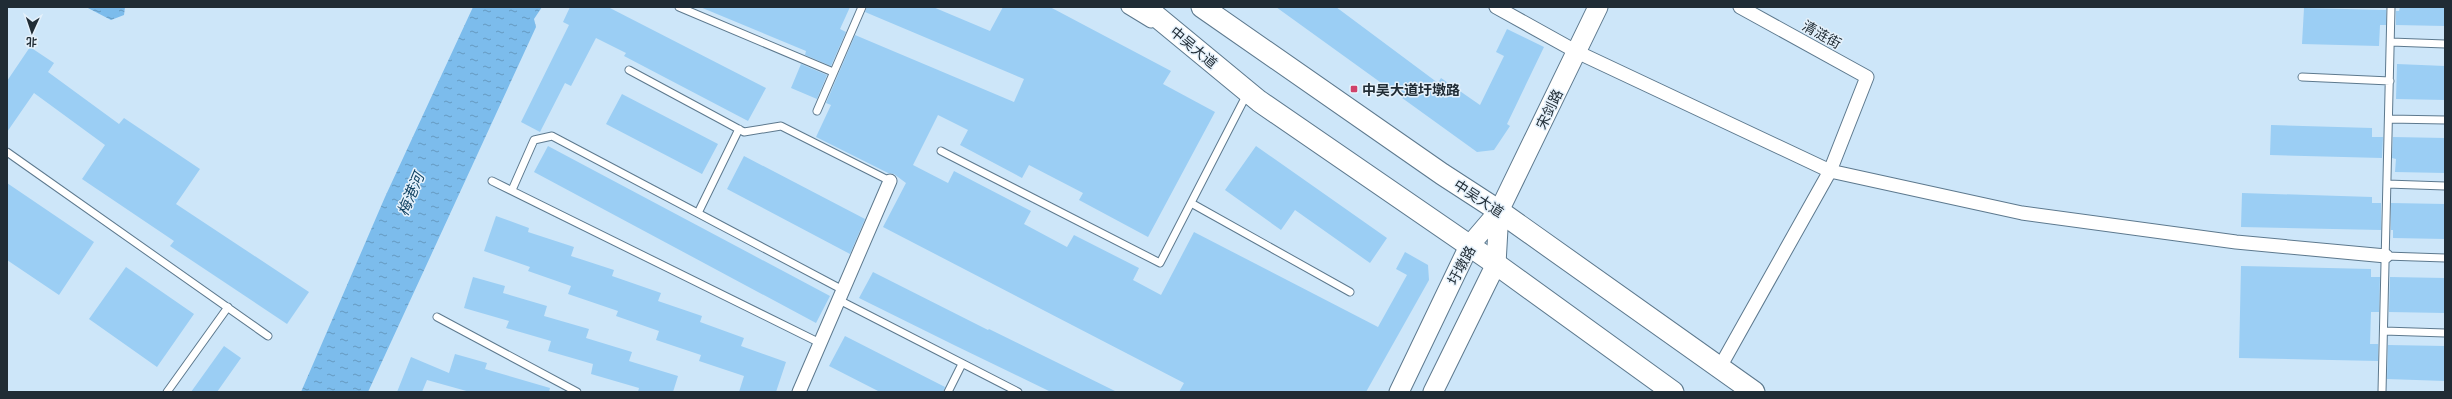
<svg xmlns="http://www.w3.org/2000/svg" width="2452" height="399" font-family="Lato,'Noto Sans SC',sans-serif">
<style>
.water{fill:url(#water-ripples)}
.building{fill:#9bcef4}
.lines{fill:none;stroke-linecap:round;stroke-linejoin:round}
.lane-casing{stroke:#5d798e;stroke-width:9}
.street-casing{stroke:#5d798e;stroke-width:15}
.secondary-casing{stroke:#5d798e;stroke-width:21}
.primary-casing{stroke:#5d798e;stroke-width:23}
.lane{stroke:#fff;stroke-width:7}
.street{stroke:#fff;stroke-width:13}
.secondary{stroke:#fff;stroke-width:19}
.primary{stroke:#fff;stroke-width:21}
.poi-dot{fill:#d0416a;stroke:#e5f1fb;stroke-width:1.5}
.labels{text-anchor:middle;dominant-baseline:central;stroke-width:3;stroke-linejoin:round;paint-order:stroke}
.street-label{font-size:14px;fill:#202c35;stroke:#e5f1fb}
.poi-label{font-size:14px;font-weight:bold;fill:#202c35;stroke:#e5f1fb;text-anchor:start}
.water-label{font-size:15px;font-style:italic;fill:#124363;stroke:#e5f1fb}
</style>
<defs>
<pattern id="water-ripples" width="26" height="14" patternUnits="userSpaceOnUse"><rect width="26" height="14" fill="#7cbcec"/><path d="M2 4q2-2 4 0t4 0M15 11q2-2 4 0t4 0" fill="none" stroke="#6599c0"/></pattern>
</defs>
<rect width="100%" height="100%" fill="#cde6f9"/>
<!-- water -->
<path class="water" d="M 86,7 L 125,7 L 124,15 L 111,20 Z
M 473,7 L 542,7 L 534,19 L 536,27 L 368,392 L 301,392 L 385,197 Z"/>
<!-- building -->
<path class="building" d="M 570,7 L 608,7 L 766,88 L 748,121 L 624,56 L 626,53 L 596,38 L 571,86 L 565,83 L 540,132 L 521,122 L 569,25 L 563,22 Z
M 700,7 L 850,7 L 840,29 L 846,32 L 831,66 L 805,55 L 806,51 Z
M 867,7 L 933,7 L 990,31 L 1003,7 L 1050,7 L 1171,71 L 1163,84 L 1215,112 L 1148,237 L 1079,200 L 1083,193 L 1029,165 L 1022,178 L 960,145 L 968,130 L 938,115 L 913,165 L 948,183 L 954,171 L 1031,211 L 1024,224 L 1067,247 L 1074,235 L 1139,268 L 1133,280 L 1161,295 L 1194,232 L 1378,327 L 1407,275 L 1396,269 L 1405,252 L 1428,265 L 1429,280 L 1366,392 L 1179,392 L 1184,383 L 883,227 L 906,183 L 894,174 L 888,173 L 816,137 L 831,105 L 826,103 L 855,35 L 1014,102 L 1024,79 L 865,12 Z
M 1276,7 L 1336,7 L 1438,83 L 1441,78 L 1480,105 L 1504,56 L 1496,52 L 1507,29 L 1544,47 L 1507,124 L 1510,126 L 1494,150 L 1477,152 Z
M 2400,7 L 2445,7 L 2445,26 L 2396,25 L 2396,11 L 2399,11 Z
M 2304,8 L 2386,10 L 2386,25 L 2380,25 L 2379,46 L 2302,44 Z
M 30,47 L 54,63 L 48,72 L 119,124 L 124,118 L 200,169 L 176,204 L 309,292 L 287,324 L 170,246 L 174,241 L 82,179 L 105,145 L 34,93 L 7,132 L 7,81 Z
M 801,64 L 827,75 L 817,99 L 791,88 Z
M 2397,64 L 2445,66 L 2445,100 L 2396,99 Z
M 622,94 L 718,144 L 702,174 L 606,124 Z
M 2271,125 L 2372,128 L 2372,137 L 2383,137 L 2382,158 L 2270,155 Z
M 2393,137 L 2445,138 L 2445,173 L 2395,172 L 2396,159 L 2392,158 Z
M 548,146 L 830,296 L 816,323 L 534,172 Z
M 1256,146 L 1387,238 L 1370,263 L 1295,210 L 1281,230 L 1225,190 Z
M 744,156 L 865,219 L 850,254 L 727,189 Z
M 7,183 L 94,242 L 59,295 L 7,260 Z
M 2242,193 L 2372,197 L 2372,203 L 2381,203 L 2381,230 L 2241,227 Z
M 2391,203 L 2445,204 L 2445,239 L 2393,238 L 2393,230 L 2391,230 Z
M 496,216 L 529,228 L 528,232 L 574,247 L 571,256 L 614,270 L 612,276 L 661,293 L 658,301 L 702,316 L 700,322 L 744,338 L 741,346 L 786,362 L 776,392 L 739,392 L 744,376 L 699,361 L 701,355 L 656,340 L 659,331 L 616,316 L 618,311 L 568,294 L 571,286 L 528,271 L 530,267 L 484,251 Z
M 2241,266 L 2371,269 L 2371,277 L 2380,277 L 2379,312 L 2371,312 L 2370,344 L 2378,344 L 2378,361 L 2239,358 Z
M 126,267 L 194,314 L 157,367 L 89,319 Z
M 873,272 L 988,330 L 989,329 L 1117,392 L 1051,392 L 956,346 L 859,298 Z
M 473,277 L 505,286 L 503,293 L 547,306 L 544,316 L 589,329 L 586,338 L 632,352 L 629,361 L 678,376 L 673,392 L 638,392 L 639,388 L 591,374 L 593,364 L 548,351 L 551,341 L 506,328 L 509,321 L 464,308 Z
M 2390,277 L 2445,278 L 2445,313 L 2389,312 Z
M 845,336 L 945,387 L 943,392 L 880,392 L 829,366 Z
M 2388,345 L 2445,346 L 2445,381 L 2387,379 Z
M 224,346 L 241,358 L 217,392 L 191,392 Z
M 455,354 L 487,363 L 485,369 L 550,388 L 549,392 L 470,392 L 427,380 L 422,392 L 397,392 L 411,357 L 449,373 Z"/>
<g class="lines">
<!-- lane casing -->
<g class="lane-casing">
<path id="lane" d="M 679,7 L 833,72
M 2391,42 L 2445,44
M 629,70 L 744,132 L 781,126 L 890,181
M 2302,77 L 2390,81
M 817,111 L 862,7
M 2389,119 L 2445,120
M 941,151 L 1160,263 L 1247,94
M 7,152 L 268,336
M 492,181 L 820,343
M 2387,184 L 2445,186
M 512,190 L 534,140 L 552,136 L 843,290
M 1191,203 L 1350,292
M 698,213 L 739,129
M 2386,256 L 2445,258
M 839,300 L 1018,392
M 437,317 L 577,392
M 2384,331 L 2445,333
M 167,392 L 228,307
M 948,392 L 962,364
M 2382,392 L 2391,7"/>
</g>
<!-- street casing -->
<g class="street-casing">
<path id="street" d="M 1128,7 L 1151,21
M 1496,7 L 1577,52 L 1830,171 L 2022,213 L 2236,242 L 2386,256
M 1720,367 L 1830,171 L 1867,77 L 1740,7
M 799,392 L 890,181"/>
</g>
<!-- secondary casing -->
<g class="secondary-casing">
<path id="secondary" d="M 1399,392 L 1469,246 L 1499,211 L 1598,7
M 1433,392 L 1496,264 L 1499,211"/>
</g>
<!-- primary casing -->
<g class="primary-casing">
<path id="primary" d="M 1145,7 L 1259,101 L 1496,264 L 1673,392
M 1202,7 L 1442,174 L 1499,211 L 1754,392"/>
</g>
<!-- lane -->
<use href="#lane" class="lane"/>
<!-- street -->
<use href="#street" class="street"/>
<!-- secondary -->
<use href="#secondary" class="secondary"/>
<!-- primary -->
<use href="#primary" class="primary"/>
</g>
<!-- markers -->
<rect class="poi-dot" x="1350" y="85" width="8" height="8" rx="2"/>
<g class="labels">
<!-- street labels -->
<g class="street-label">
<text transform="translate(1822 34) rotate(29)">清涟街</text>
<text transform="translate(1194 47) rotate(40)">中吴大道</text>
<text transform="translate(1549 109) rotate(-64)">宋剑路</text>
<text transform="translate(1479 198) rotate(33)">中吴大道</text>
<text transform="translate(1461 265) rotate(-62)">圩墩路</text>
</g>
<!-- poi labels -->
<g class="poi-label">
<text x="1362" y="89">中吴大道圩墩路</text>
</g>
<!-- water labels -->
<g class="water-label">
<text transform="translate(410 194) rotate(-67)">梅港河</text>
</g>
</g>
<!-- border -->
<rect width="2452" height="399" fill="none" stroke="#202c35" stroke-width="16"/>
<!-- north arrow -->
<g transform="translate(32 32) rotate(183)" stroke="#e5f1fb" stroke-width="3" paint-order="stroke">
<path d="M0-3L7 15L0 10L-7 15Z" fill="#202c35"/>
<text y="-6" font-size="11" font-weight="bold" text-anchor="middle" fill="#202c35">北</text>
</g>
</svg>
